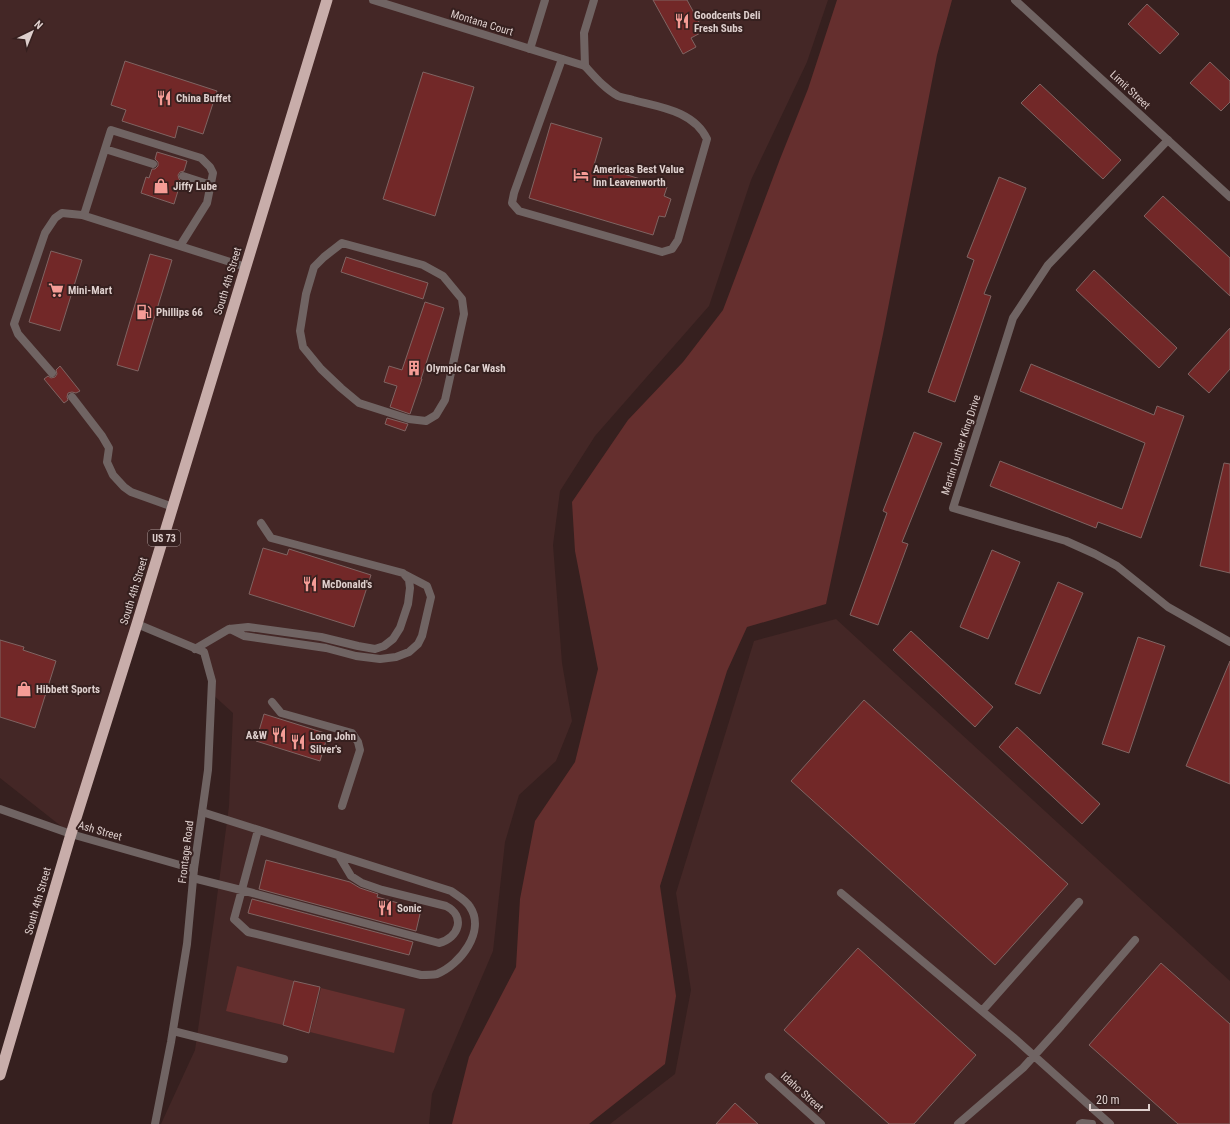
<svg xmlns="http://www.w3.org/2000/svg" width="1230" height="1124" font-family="'Roboto Condensed',sans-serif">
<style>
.built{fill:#442726}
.green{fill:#652f2e}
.building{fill:#722828;stroke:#7f6462}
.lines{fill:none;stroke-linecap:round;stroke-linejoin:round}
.service{stroke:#706463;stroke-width:8}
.minor{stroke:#706463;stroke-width:8}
.tertiary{stroke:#706463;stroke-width:8}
.trunk{stroke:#c8adaa;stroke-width:11}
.labels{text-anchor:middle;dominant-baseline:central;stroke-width:4;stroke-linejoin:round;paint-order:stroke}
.shield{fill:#36201f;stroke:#ac9a99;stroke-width:1}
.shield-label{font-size:10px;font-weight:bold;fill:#decfcd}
.poi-label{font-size:11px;font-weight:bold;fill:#decfcd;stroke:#36201f;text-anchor:start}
.street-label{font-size:11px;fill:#decfcd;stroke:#36201f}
</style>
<rect width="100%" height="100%" fill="#36201f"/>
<!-- built -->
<path class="built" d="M 0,0 L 828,0 L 807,62 L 751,180 L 709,306 L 595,436 L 560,491 L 553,545 L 562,663 L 572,721 L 556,761 L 519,795 L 505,842 L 493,951 L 432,1094 L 429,1124 L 161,1124 L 195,1050 L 214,920 L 229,806 L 233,713 L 211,693 L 203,652 L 138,624 L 71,834 L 0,778 Z
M 836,619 L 1230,981 L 1230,1124 L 610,1124 L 675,1074 L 691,990 L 676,893 L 754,641 Z"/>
<!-- green -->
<path class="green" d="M 837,0 L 952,0 L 937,55 L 883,334 L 826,604 L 747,627 L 727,671 L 660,886 L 676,996 L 665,1064 L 589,1124 L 452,1124 L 469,1057 L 516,967 L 520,899 L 535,821 L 575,762 L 598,669 L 575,551 L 572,502 L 628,420 L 683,362 L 723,310 L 780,159 L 808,89 Z
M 237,966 L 294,981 L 283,1025 L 226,1011 Z
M 321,988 L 405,1009 L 394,1053 L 310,1032 Z"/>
<!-- building -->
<path class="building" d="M 653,0 L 687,0 L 704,31 L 691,38 L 696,47 L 683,54 Z
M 1147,4 L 1179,34 L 1160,54 L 1128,24 Z
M 125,61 L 217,91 L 203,134 L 178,126 L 175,138 L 122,121 L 126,110 L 111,105 Z
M 1210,62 L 1230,81 L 1230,102 L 1221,111 L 1190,83 Z
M 423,72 L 474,87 L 435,216 L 383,199 Z
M 1040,84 L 1121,160 L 1103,179 L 1021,103 Z
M 551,123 L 602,138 L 594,165 L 667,187 L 664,196 L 671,199 L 665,217 L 659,216 L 653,235 L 529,198 Z
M 157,152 L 187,161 L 184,171 L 180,172 L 178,175 L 179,179 L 181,181 L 174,204 L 141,193 L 146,177 L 149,178 L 152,169 L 155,169 L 158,166 L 158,162 L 155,159 Z
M 999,177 L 1026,188 L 984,294 L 991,296 L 955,402 L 928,392 L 974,260 L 967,257 Z
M 1163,196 L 1230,258 L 1230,296 L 1144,216 Z
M 51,251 L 82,260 L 60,331 L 29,322 Z
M 150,254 L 172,260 L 138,371 L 117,365 Z
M 346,257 L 428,283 L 423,299 L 341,272 Z
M 1094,270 L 1177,348 L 1159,368 L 1076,290 Z
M 425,302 L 444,308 L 421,379 L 422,379 L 410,414 L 390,407 L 397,386 L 384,382 L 389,366 L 402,370 Z
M 1230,328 L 1230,369 L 1209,393 L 1188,374 Z
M 1031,364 L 1154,415 L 1157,406 L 1184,416 L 1141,538 L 1098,522 L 1096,528 L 990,486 L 1000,461 L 1122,509 L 1145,443 L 1020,391 Z
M 60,366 L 80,391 L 76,393 L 72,392 L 68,393 L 67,397 L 68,400 L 64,403 L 44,379 L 48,376 L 51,378 L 55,377 L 57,374 L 56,370 Z
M 387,418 L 408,424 L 405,431 L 385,424 Z
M 914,432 L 942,443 L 902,542 L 908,544 L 878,625 L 850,615 L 887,513 L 883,511 Z
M 1224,463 L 1230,464 L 1230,573 L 1200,566 Z
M 263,548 L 287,555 L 289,549 L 371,575 L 354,627 L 249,594 Z
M 992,550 L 1020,562 L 988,639 L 960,627 Z
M 1058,582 L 1083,593 L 1040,694 L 1015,684 Z
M 911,631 L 993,707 L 975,727 L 893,650 Z
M 1138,637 L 1165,646 L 1129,753 L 1102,744 Z
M 0,640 L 24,647 L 23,650 L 56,661 L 35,728 L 0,717 Z
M 1230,661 L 1230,784 L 1186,766 Z
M 864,700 L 1068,884 L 995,965 L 791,781 Z
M 264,714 L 328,734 L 320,761 L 256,741 Z
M 1017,727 L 1100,804 L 1082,824 L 999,747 Z
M 266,860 L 350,882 L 360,888 L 378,894 L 377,897 L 419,909 L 418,913 L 420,914 L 416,931 L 259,889 Z
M 252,899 L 413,942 L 409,955 L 248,913 Z
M 858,948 L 976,1055 L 914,1124 L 889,1124 L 784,1030 Z
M 1161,963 L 1230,1024 L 1230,1124 L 1178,1124 L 1089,1045 Z
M 294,981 L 320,987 L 309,1033 L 283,1025 Z
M 735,1103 L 758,1124 L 716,1124 Z"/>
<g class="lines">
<!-- service -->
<path class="service" d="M 530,49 L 545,0
M 562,59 L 514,193 L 512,203 L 519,211 L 662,252 L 672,249 L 678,240 L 707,139 C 694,111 660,107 633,100 C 628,98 622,98 618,96 C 605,89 595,77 585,66
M 105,149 L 153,164
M 183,176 L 211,185
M 84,215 L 111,130 L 201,158 L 210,167 L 213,173 L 207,203 L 180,246
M 342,243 L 423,265 L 443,276 L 462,299 L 464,314 L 445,400 L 436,415 L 426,421 L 409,419 L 359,403 L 341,388 L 321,369 L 303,347 L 300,331 L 306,294 L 314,267 L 324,257 Z
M 52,373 L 18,334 L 14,324 L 45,233 L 55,218 L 62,213 L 82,215 L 246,267
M 72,397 L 102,436 L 109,448 L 107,462 L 113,475 L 124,487 L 131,492 L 173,507
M 230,629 L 244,636 L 326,648 L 356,656 L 380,659 L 396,657 L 409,652 L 418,644 L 422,636 L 431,597 L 427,586 L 404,574
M 195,649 L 229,629 L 248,627 L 321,637 L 358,646 L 375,649 L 384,646 L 393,639 L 400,628 L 408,604 L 410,588 L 409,580 L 403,573 L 271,538 L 261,523
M 272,702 L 281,713 L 352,733 L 358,742 L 360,750 L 342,806
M 202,812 L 451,891 C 458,896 466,900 470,907 C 486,931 460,965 437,974 C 432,975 426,975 421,975 L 248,932 L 234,919 L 258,830
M 193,878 L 253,893 L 439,943 C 459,938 466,916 446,906 L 382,890 L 362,883 L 351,876 L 339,856
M 841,893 L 1013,1037 L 1110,1124
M 982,1011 L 1079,902
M 173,1031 L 284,1059
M 958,1124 L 1023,1068 L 1061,1026 L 1135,940"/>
<!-- minor -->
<path class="minor" d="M 373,0 L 585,66 L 584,33 L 594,0
M 1168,140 L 1048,265 L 1013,318 L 953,508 L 1066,541 L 1095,554 L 1117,566 L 1168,607 L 1230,642
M 137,624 L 204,652 L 212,681 L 208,770 L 194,869
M 0,809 L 71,834
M 769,1077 L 821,1124
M 1080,1124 L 1082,1123 L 1092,1124"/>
<!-- tertiary -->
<path class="tertiary" d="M 1015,0 L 1230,197
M 71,834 L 194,869 L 187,944 L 171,1042 L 155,1124"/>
<!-- trunk -->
<path class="trunk" d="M 0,1075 L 71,834 L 137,624 L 327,0"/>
</g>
<!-- icons -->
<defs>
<g id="restaurant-bare" transform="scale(1.2)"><path d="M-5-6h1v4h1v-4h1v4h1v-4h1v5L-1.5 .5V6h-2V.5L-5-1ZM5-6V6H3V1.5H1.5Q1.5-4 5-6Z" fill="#f59c96" stroke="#36201f" stroke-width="2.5" paint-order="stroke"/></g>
<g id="hotel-bare" transform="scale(1.2)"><path d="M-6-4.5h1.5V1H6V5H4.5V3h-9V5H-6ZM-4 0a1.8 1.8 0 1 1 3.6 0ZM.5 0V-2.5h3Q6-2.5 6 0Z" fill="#f59c96" stroke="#36201f" stroke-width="2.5" paint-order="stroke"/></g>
<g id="shop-bare" transform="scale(1.2)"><path d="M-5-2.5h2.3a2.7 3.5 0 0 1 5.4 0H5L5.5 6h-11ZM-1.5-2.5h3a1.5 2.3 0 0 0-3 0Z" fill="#f59c96" stroke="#36201f" stroke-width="2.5" paint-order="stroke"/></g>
<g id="supermarket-bare" transform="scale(1.2)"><path d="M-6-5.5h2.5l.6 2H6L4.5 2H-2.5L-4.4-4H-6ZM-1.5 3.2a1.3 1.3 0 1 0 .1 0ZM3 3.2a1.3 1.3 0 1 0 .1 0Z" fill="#f59c96" stroke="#36201f" stroke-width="2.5" paint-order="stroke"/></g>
<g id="fuel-bare" transform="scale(1.2)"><path d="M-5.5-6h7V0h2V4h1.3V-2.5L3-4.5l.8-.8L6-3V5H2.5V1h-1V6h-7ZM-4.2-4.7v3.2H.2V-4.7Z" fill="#f59c96" stroke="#36201f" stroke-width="2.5" paint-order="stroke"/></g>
<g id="building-bare" transform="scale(1.2)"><path d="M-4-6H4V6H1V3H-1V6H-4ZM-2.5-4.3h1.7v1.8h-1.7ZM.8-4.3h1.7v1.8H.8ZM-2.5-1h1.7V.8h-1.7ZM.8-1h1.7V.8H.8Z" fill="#f59c96" stroke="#36201f" stroke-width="2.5" paint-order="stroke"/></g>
</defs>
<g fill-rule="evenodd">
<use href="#restaurant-bare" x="682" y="21"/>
<use href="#restaurant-bare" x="164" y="98"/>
<use href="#hotel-bare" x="581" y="175"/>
<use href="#shop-bare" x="161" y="186"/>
<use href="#supermarket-bare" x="56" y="290"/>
<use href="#fuel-bare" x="144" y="312"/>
<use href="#building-bare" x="414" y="368"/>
<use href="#restaurant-bare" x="310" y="584"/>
<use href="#shop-bare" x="24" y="689"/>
<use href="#restaurant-bare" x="279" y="735"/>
<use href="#restaurant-bare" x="298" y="742"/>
<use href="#restaurant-bare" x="385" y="908"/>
</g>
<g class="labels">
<!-- shield labels -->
<rect class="shield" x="148" y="530" width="32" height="16" rx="3"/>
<g class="shield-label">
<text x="164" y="538">US 73</text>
</g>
<!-- poi labels -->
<g class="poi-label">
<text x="694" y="15">Goodcents Deli<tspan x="694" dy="13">Fresh Subs</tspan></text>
<text x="176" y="98">China Buffet</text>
<text x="593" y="169">Americas Best Value<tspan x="593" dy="13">Inn Leavenworth</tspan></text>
<text x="173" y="186">Jiffy Lube</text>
<text x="68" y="290">Mini-Mart</text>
<text x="156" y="312">Phillips 66</text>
<text x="426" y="368">Olympic Car Wash</text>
<text x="322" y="584">McDonald's</text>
<text x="36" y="689">Hibbett Sports</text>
<text x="267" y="735" text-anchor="end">A&amp;W</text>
<text x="310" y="736">Long John<tspan x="310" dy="13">Silver's</tspan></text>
<text x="397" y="908">Sonic</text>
</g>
<!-- street labels -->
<g class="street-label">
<text transform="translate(482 23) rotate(17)">Montana Court</text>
<text transform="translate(1130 90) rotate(43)">Limit Street</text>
<text transform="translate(228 281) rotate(-73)">South 4th Street</text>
<text transform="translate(961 445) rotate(-72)">Martin Luther King Drive</text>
<text transform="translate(134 591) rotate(-73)">South 4th Street</text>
<text transform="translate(100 831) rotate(16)">Ash Street</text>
<text transform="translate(186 852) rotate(-83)">Frontage Road</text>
<text transform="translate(38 901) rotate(-74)">South 4th Street</text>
<text transform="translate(802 1092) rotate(42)">Idaho Street</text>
</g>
</g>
<!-- north arrow -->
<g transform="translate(32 32) rotate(43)" stroke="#36201f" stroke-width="3" paint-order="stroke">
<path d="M0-3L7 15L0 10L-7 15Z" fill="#decfcd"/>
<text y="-6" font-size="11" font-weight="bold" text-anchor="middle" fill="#decfcd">N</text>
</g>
<!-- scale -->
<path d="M1090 1104v6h59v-6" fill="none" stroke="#decfcd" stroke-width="2"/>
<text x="1096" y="1104" font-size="12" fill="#decfcd" stroke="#36201f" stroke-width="3" paint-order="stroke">20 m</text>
</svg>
